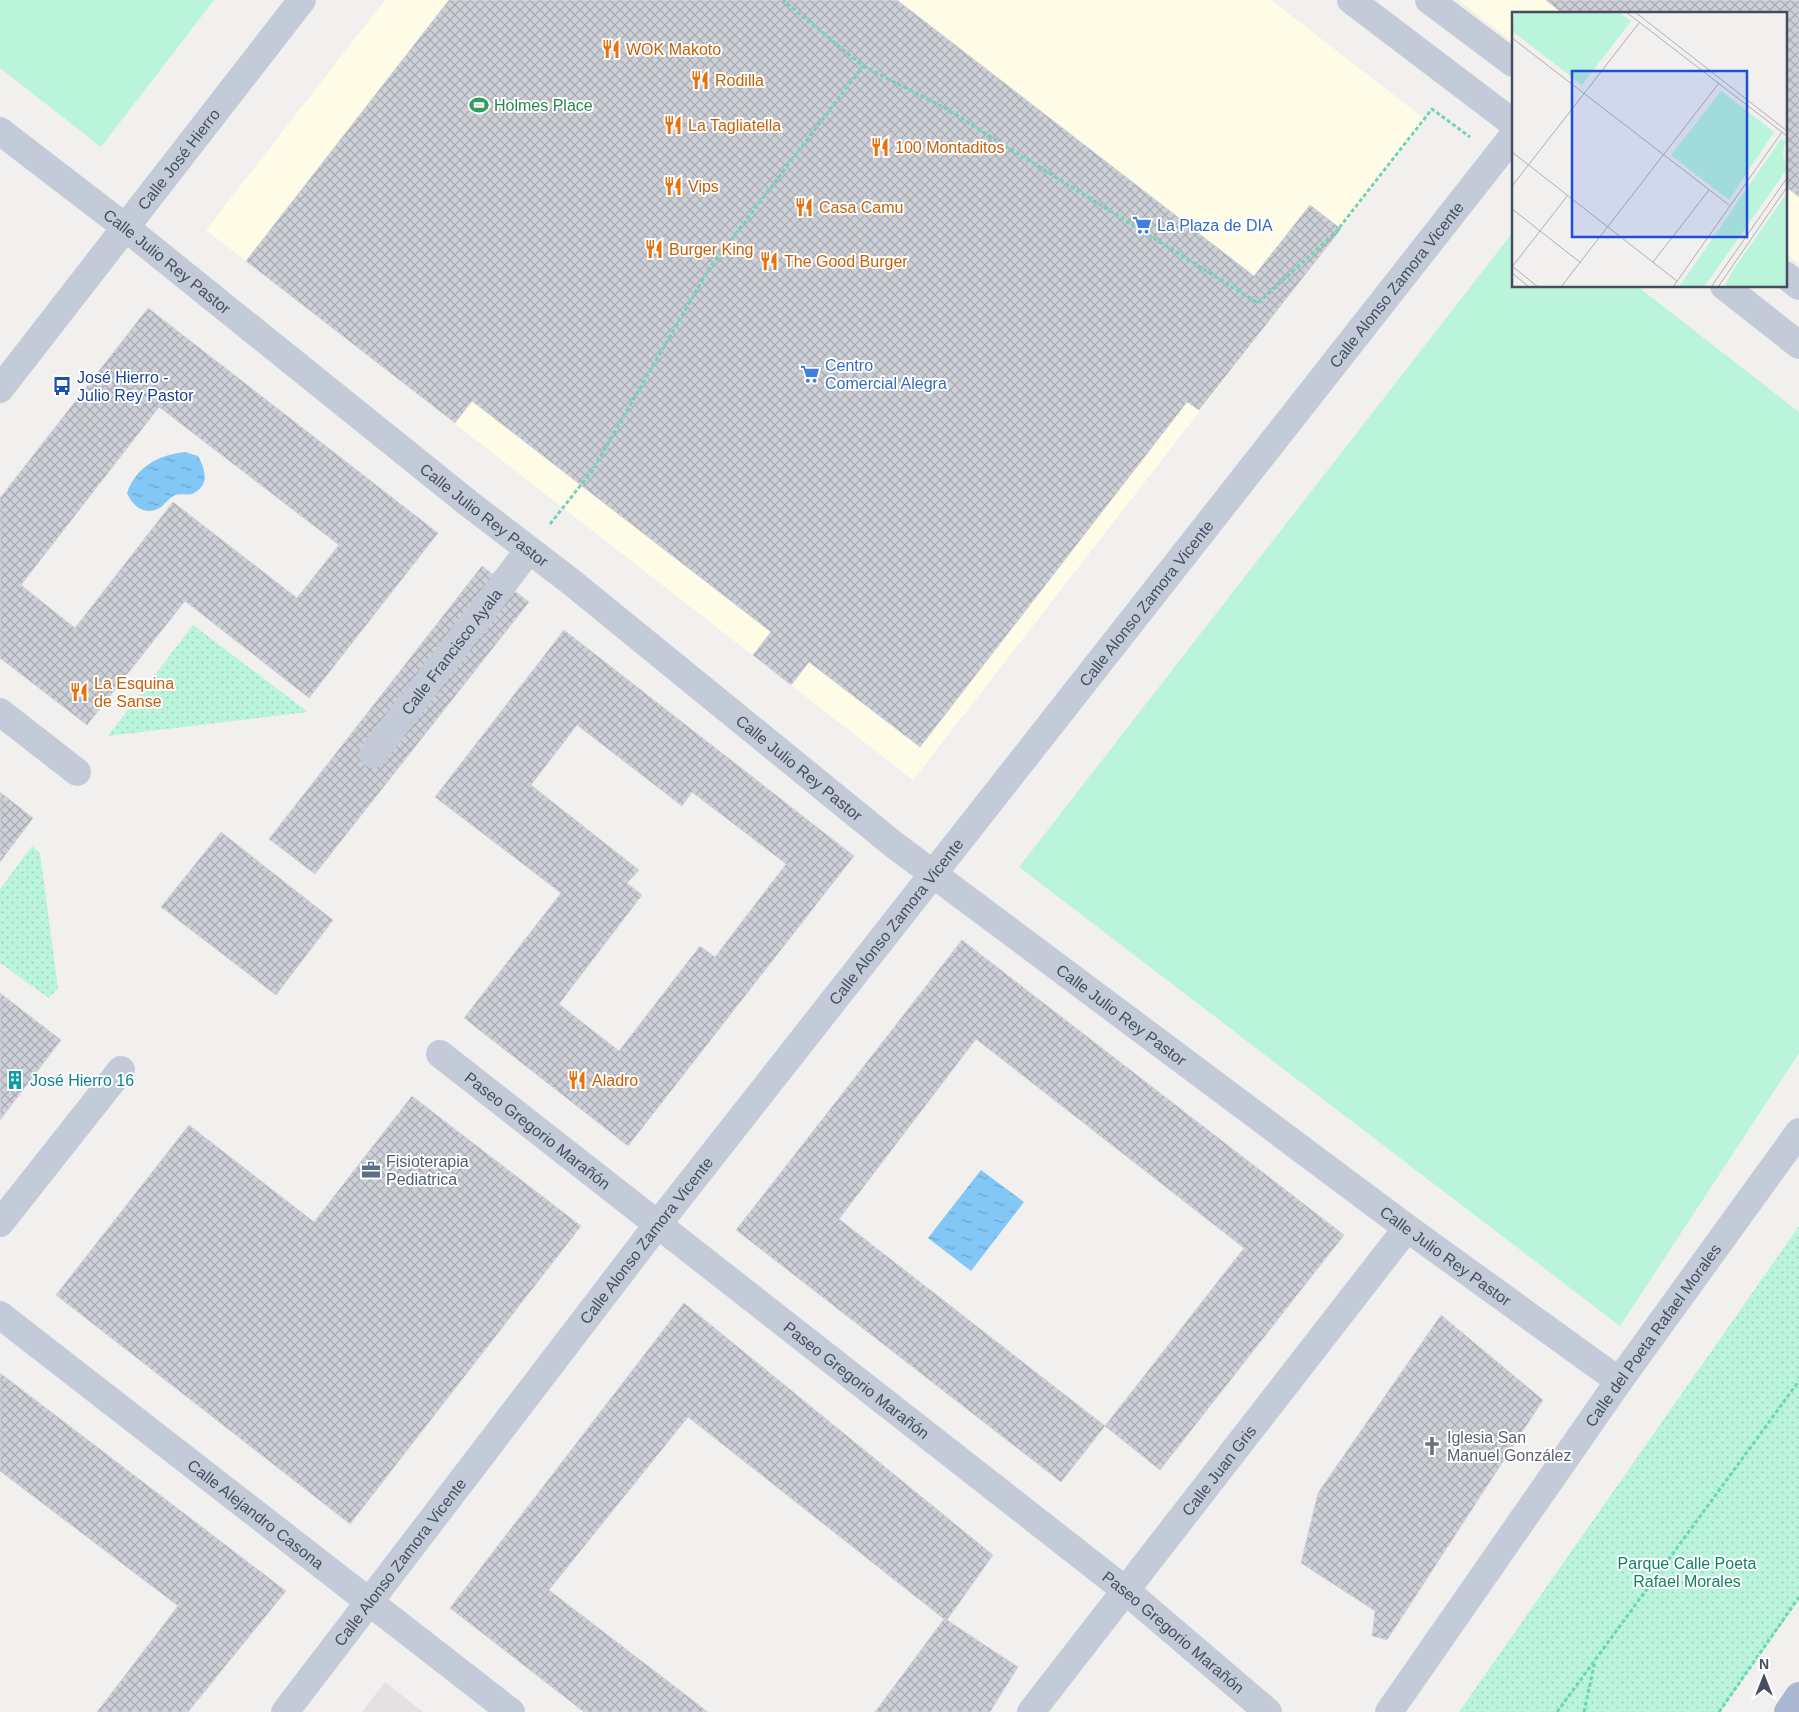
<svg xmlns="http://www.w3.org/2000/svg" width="1799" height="1712" font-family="Helvetica,sans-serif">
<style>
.commercial{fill:#fefce7}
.education{fill:#e3e1e1}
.green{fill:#b9f4db}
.park{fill:url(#park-dots)}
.water{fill:url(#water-ripples)}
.building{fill:url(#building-cross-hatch);stroke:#d3d4dc;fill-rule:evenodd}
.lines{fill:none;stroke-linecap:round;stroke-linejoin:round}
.path{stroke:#6ed5b6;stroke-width:3;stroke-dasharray:4 2.5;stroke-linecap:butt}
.minor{stroke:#c4cbd8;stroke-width:28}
.major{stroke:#acb8d1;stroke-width:28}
.labels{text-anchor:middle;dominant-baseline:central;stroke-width:4;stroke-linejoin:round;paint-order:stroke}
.food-label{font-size:16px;fill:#c56008;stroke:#fff;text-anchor:start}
.leisure-label{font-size:16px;fill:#27864d;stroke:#fff;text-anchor:start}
.street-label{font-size:16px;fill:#454e5f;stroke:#fff}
.shop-label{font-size:16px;fill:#366cbe;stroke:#fff;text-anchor:start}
.transit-label{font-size:16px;fill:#164399;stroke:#fff;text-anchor:start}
.culture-label{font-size:16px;fill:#0d838f;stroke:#fff;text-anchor:start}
.service-label{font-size:16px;fill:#4e5e75;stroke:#fff;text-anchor:start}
.worship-label{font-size:16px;fill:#5b616d;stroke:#fff;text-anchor:start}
.park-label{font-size:16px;fill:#0e835e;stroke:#fff}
.inset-road{fill:none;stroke:#adafb5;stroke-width:1}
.view{fill:#1d4ed8;fill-opacity:0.15;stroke:#1d4ed8;stroke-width:2.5}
.inset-edge{fill:none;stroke:#454e5f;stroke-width:2.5}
</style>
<defs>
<pattern id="park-dots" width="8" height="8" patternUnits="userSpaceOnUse" patternTransform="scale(1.25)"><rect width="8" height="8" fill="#b9f4db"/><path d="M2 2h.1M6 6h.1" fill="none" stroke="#a0d3be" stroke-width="1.8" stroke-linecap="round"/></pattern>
<pattern id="water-ripples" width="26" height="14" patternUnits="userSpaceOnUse" patternTransform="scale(1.25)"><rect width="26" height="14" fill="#82c7f5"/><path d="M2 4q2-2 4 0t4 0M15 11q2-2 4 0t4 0" fill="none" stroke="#6ca4ca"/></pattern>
<pattern id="building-cross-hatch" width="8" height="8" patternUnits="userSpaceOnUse" patternTransform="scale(1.25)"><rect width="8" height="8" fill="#ced0d7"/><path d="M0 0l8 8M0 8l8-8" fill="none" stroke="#a9abb2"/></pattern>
</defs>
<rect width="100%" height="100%" fill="#f2f0ef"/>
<!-- commercial -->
<path class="commercial" d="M 385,0 L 1271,0 L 1426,120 L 913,780 L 206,230 Z
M 1458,0 L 1799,0 L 1799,264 L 1785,253 L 1785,14 L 1513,14 L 1513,42 Z"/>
<!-- education -->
<path class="education" d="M 385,1682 L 423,1712 L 362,1712 Z"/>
<!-- green -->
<path class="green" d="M 0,0 L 214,0 L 101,147 L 0,68 Z
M 1513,232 L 1513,286 L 1637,286 L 1799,412 L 1799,1053 L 1620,1326 L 1019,867 Z"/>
<!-- park -->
<path class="park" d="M 193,625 L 308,712 L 108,736 Z
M 32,846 L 40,853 L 58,988 L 49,998 L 0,963 L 0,889 Z
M 1799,1226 L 1799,1600 L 1720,1712 L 1459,1712 Z"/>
<!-- water -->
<path class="water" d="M 185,452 L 198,456 C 204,467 211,484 194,493 C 189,496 181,493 175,495 C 169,498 166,503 161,507 C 146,517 133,507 127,493 C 136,467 158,455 185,452 Z
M 981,1170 L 1024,1202 L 971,1271 L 928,1238 Z"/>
<!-- building -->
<path class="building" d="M 449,0 L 897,0 L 1254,276 L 1310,205 L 1341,229 L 1199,410 L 1187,402 L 920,747 L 809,662 L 791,685 L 753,655 L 771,632 L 472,401 L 455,423 L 246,261 Z
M 1546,0 L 1799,0 L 1799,197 L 1785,186 L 1785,14 L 1563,14 Z
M 148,308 L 438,533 L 309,698 L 185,601 L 87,725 L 0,658 L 0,498 ZM 159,407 L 339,545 L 297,598 L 173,502 L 75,628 L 21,585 Z
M 482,566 L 529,602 L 315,874 L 269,839 Z
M 564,630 L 854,856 L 628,1146 L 464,1018 L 561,893 L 435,797 ZM 577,725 L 682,806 L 692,792 L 786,864 L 715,957 L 700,946 L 619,1051 L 559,1004 L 642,895 L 627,883 L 639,870 L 531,785 Z
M 0,792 L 33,818 L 0,862 Z
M 221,832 L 333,920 L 276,995 L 161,907 Z
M 962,940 L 1344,1235 L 1160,1470 L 1105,1426 L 1061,1482 L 736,1230 ZM 976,1039 L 1244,1248 L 1105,1426 L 839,1219 Z
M 0,993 L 61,1040 L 0,1120 Z
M 412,1096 L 581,1226 L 350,1524 L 56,1295 L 189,1125 L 314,1222 Z
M 684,1303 L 993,1555 L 947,1620 L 1018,1667 L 990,1712 L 875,1712 L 944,1619 L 688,1417 L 549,1590 L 708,1712 L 584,1712 L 450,1608 Z
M 1441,1315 L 1543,1400 L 1387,1640 L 1372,1636 L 1375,1611 L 1301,1563 L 1318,1493 Z
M 0,1373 L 286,1591 L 188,1712 L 97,1712 L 178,1606 L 0,1471 Z"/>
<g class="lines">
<!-- path -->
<path class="path" d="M 863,66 L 943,107 L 1258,303 L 1336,232 L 1432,109 L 1470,137
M 550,524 L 592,471 L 709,269 L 863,66 L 783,0
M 1557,1712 L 1799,1381
M 1584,1712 L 1595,1661
M 1719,1712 L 1799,1597"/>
<!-- minor -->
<g class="minor">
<path d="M 1351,0 L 1513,123"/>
<path d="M 1429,0 L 1513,63"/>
<path id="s1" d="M 0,131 L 125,227 L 468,503 L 570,581 L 893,844 L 1407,1228 L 1619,1381"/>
<path d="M 1785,275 L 1799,286"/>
<path d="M 1724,286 L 1799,345"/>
<path id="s2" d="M 0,389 L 302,0"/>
<path d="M 0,712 L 77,772"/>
<path id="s3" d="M 373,754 L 529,550"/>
<path id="s4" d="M 440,1054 L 1125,1590 L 1268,1712"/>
<path d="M 0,1223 L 121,1070"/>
<path id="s5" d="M 0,1315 L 511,1712"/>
<path id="s6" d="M 285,1712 L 658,1224 L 1513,136"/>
<path id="s7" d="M 1031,1712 L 1407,1228"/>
<path id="s8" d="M 1389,1712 L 1619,1381 L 1799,1132"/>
</g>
<!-- major -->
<path class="major" d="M 1788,1712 L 1799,1696"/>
</g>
<!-- icons -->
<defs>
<g id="restaurant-bare" transform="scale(1.5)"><path d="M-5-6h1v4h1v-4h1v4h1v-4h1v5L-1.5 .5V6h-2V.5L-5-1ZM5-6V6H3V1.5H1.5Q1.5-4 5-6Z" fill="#e8710a" stroke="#fff" stroke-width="2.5" paint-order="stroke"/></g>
<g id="stadium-bare" transform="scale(1.5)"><path d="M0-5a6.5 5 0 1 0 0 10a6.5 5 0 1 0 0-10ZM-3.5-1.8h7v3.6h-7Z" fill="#2e9e5b" stroke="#fff" stroke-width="2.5" paint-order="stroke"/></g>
<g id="supermarket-bare" transform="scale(1.5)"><path d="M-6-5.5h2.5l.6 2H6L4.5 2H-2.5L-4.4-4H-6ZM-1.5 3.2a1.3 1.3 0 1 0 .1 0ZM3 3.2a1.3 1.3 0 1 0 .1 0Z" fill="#3f7fe0" stroke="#fff" stroke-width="2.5" paint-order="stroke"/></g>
<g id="bus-bare" transform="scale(1.5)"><path d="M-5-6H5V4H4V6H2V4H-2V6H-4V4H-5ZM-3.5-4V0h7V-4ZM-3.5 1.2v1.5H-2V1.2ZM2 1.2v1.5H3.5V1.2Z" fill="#1a4fb4" stroke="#fff" stroke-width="2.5" paint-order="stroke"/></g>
<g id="building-bare" transform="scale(1.5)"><path d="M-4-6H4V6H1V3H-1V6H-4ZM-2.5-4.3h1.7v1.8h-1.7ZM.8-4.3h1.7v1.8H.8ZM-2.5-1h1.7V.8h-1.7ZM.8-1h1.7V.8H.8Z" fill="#0f9aa8" stroke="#fff" stroke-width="2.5" paint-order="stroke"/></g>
<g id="office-bare" transform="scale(1.5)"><path d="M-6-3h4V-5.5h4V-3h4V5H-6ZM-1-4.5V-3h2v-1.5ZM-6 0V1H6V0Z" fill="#5c6f8a" stroke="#fff" stroke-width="2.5" paint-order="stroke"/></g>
<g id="church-bare" transform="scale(1.5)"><path d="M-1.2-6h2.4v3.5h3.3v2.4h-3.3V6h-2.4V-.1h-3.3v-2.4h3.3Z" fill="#6b7280" stroke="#fff" stroke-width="2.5" paint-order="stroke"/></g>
</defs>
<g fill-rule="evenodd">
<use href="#restaurant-bare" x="611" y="49"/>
<use href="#restaurant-bare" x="700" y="80"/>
<use href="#stadium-bare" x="479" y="105"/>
<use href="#restaurant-bare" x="673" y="125"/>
<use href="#restaurant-bare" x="880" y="147"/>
<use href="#restaurant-bare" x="673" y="186"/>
<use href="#restaurant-bare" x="804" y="207"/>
<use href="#supermarket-bare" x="1142" y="225"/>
<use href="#restaurant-bare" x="654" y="249"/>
<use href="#restaurant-bare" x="769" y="261"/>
<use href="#supermarket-bare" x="810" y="374"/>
<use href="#bus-bare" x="62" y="386"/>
<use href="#restaurant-bare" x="79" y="692"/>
<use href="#building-bare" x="15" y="1080"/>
<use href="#restaurant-bare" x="577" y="1080"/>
<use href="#office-bare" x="371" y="1170"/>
<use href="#church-bare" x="1432" y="1446"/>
</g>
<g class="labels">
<!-- food labels -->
<g class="food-label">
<text x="626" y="49">WOK Makoto</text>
<text x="715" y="80">Rodilla</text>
<text x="688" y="125">La Tagliatella</text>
<text x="895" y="147">100 Montaditos</text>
<text x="688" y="186">Vips</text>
<text x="819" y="207">Casa Camu</text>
<text x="669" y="249">Burger King</text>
<text x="784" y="261">The Good Burger</text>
<text x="94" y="683">La Esquina<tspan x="94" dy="18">de Sanse</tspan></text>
<text x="592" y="1080">Aladro</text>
</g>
<!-- leisure labels -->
<g class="leisure-label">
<text x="494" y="105">Holmes Place</text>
</g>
<!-- street labels -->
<g class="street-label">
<text stroke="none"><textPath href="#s2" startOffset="291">Calle José Hierro</textPath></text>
<text stroke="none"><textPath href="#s1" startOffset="212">Calle Julio Rey Pastor</textPath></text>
<text stroke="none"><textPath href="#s6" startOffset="1809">Calle Alonso Zamora Vicente</textPath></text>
<text stroke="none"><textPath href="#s1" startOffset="618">Calle Julio Rey Pastor</textPath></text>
<text stroke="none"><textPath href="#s6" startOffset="1404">Calle Alonso Zamora Vicente</textPath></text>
<text stroke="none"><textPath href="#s3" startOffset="129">Calle Francisco Ayala</textPath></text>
<text stroke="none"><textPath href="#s1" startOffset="1022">Calle Julio Rey Pastor</textPath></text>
<text stroke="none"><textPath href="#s6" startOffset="999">Calle Alonso Zamora Vicente</textPath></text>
<text stroke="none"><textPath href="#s1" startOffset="1428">Calle Julio Rey Pastor</textPath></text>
<text stroke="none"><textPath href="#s4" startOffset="124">Paseo Gregorio Marañón</textPath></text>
<text stroke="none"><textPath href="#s6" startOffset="594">Calle Alonso Zamora Vicente</textPath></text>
<text stroke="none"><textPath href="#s1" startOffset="1832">Calle Julio Rey Pastor</textPath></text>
<text stroke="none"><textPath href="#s8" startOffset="460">Calle del Poeta Rafael Morales</textPath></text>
<text stroke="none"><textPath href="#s4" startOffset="529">Paseo Gregorio Marañón</textPath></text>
<text stroke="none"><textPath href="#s7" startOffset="306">Calle Juan Gris</textPath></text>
<text stroke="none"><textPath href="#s5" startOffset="324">Calle Alejandro Casona</textPath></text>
<text stroke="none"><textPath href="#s6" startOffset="189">Calle Alonso Zamora Vicente</textPath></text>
<text stroke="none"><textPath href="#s4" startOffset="934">Paseo Gregorio Marañón</textPath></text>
</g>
<!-- shop labels -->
<g class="shop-label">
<text x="1157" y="225">La Plaza de DIA</text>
<text x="825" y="365">Centro<tspan x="825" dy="18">Comercial Alegra</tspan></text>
</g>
<!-- transit labels -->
<g class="transit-label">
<text x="77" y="377">José Hierro -<tspan x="77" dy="18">Julio Rey Pastor</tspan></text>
</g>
<!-- culture labels -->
<g class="culture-label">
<text x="30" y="1080">José Hierro 16</text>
</g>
<!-- service labels -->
<g class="service-label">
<text x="386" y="1161">Fisioterapia<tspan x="386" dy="18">Pediatrica</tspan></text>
</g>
<!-- worship labels -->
<g class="worship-label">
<text x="1447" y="1437">Iglesia San<tspan x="1447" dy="18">Manuel González</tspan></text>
</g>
<!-- park labels -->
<g class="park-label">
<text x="1687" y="1563">Parque Calle Poeta<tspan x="1687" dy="18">Rafael Morales</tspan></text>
</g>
</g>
<!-- overview -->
<g transform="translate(1512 12)">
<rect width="275" height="275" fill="#f2f0ef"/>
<path d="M 3,0 L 107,0 L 119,9 L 70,73 L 0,19 ZM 209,79 L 262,120 L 217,188 L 159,143 ZM 275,181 L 275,275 L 212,275 L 221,258 Z" fill="#b9f4db"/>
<path d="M 269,127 L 273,129 L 271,143 L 275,157 L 192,275 L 167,275 Z" fill="#b9f4db"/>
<path class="inset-road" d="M 114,0 L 275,124M 123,0 L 275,119M 0,26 L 217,193M 0,140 L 165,269M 0,174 L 127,11M 0,197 L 69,251M 141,250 L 197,178M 0,254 L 26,275M 0,255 L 56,183M 0,261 L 17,275M 49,275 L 207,71M 161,275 L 270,120M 199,275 L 275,166M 206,275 L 275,175"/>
<path class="view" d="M 60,59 L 235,59 L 235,225 L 60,225 Z"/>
<rect width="275" height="275" class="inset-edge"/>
</g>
<!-- north arrow -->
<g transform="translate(1764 1677)" stroke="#ffffff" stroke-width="4" paint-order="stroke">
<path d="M0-4L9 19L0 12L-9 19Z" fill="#454e5f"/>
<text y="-8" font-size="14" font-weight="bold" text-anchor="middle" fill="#454e5f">N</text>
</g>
</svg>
